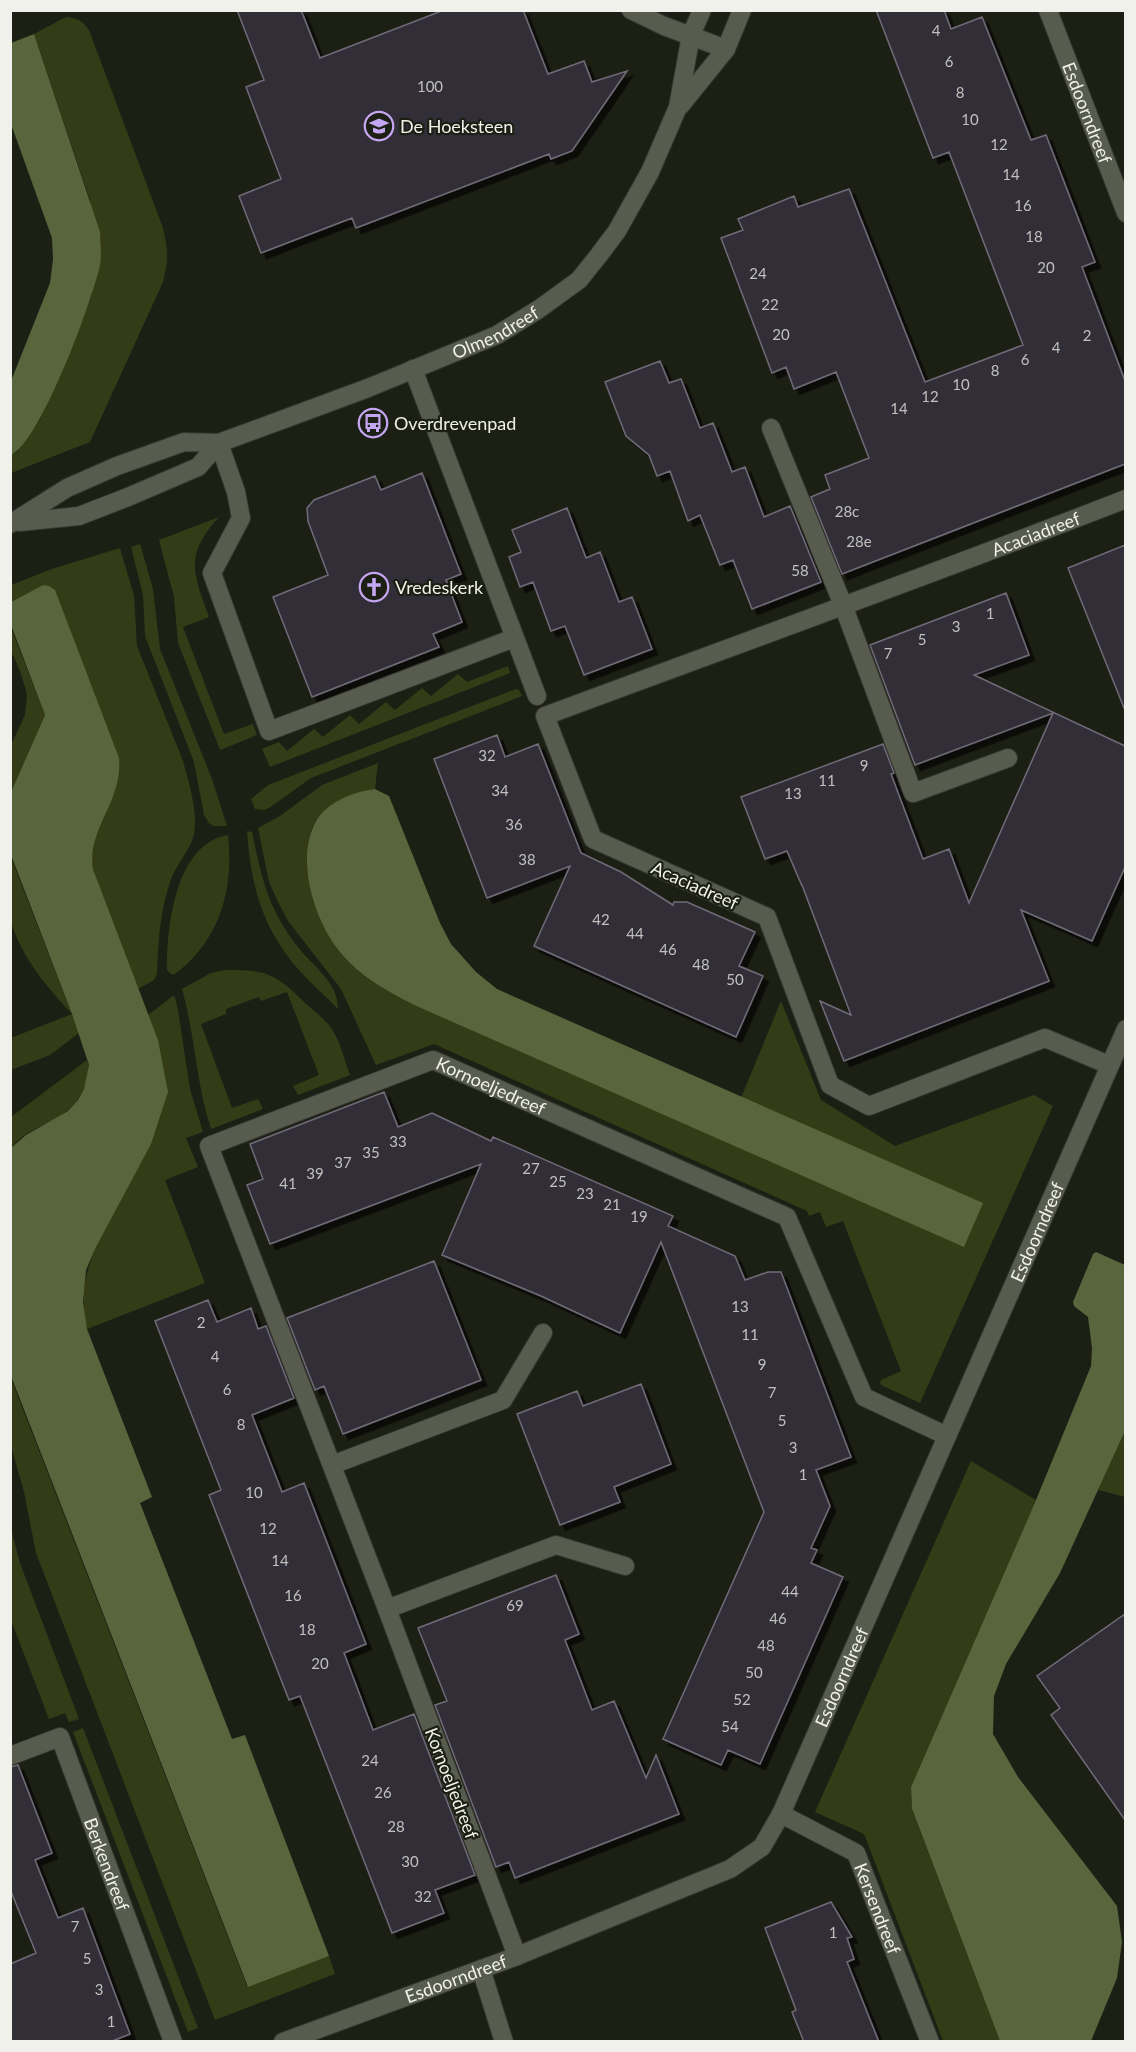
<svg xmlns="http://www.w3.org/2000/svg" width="1136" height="2052" font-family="Lato,sans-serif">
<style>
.green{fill:#333c17}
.water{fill:#59653c}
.building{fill:#332e39;stroke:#706b78;stroke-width:1.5;filter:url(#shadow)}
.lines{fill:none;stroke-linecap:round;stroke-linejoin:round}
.minor-casing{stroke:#353730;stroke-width:20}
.minor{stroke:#585c4f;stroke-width:18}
.labels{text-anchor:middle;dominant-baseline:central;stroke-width:4.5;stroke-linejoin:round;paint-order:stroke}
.number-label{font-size:15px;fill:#c0c0be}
.street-label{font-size:18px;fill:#eff1ea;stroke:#1c1f14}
.poi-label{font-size:18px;fill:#eff1ea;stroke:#1c1f14;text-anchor:start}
</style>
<defs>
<filter id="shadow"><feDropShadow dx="5.5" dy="5.5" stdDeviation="0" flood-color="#0009"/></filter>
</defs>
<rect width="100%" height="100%" fill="#1c1f14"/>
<!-- green -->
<path class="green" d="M 66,17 C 77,18 83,21 89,30 L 163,228 C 168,251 169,259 163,282 L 90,442 L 11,473 L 10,455 L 17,452 L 39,421 L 61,375 L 92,294 L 90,200 L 34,34 Z
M 219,517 C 184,556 193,572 209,617 L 183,627 L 224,734 L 253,724 L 257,735 L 220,750 L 178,643 L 174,597 L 159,540 Z
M 140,544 L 153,589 L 160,649 L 212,779 L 227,826 L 213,826 L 209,823 L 204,815 L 194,762 L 145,636 L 143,595 L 131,547 Z
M 120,548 L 134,596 L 137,646 L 183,761 C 189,783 198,811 194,834 C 190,851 177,863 171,879 C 160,911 158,941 157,974 L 154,980 L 138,989 L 93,869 L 92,858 L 95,838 L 43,585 L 11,602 L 11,585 L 52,569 Z
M 10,625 L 45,715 L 11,792 L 11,745 L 25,715 L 27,694 L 20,671 L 13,655 L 11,655 Z
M 508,666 L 510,673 L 270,767 L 262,749 L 279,742 L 287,751 L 314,729 L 323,737 L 350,715 L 359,724 L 386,702 L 395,710 L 422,688 L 431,696 L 458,674 L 467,682 Z
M 516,689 L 519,690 L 522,696 L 311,778 L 269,808 L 264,810 L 255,809 L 251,799 L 268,785 Z
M 378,763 L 375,789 C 354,793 323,805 313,826 C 297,863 315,922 340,952 C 359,976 387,991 414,1005 L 964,1246 L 982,1203 L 741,1098 L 781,1001 L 821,1100 L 895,1146 L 1034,1095 L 1053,1106 L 920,1403 L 881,1385 L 880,1383 L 881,1380 L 901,1371 L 843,1221 L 826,1227 L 820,1212 L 809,1216 L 807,1211 L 434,1044 L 376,1065 L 341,989 L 288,921 L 279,904 L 269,882 L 258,828 L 280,816 L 322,785 Z
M 247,831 L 252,832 C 258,860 263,887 276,913 C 283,927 292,940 302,952 C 317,969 338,984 338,1009 C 326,996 311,984 299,970 C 262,928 251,886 247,831 Z
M 228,835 C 234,889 220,940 175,974 L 171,974 L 167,970 C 167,926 175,844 228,835 Z
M 10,855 L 72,1014 L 79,1033 L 50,1055 L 11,1070 L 11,1038 L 72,1014 C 47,987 21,957 11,921 C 7,905 11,873 10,855 Z
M 226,970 C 263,970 274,972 301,999 C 310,1008 320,1015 328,1024 C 340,1038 344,1059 350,1075 L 298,1095 L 293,1086 L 319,1075 L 287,992 L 261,1001 L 259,997 L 226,1009 L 226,1014 L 201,1024 L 232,1108 L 258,1099 L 263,1109 L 211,1129 C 196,1083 195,1035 182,989 L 211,973 Z
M 173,996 L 175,997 L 178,1010 L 190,1089 L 203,1132 L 186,1138 L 198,1167 L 165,1180 L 205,1283 L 87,1329 C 80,1297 84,1276 96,1247 L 158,1040 L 148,1015 Z
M 87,1060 C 90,1067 89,1075 86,1083 C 71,1126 34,1119 11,1148 L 11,1117 Z
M 10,1376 L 247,1986 L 329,1956 L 335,1974 L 215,2020 L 36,1553 L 24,1492 L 11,1446 Z
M 1125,1431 L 1125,1497 L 1098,1490 Z
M 971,1461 L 1036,1500 L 911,1787 L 912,1810 L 1000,2041 L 943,2041 L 864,1834 L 815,1812 Z
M 10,1525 L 20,1563 L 79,1719 L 69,1722 L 65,1713 L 49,1719 L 11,1620 Z
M 83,1728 L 198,2028 L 188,2032 L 73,1732 Z"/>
<!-- water -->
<path class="water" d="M 34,34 L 100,232 C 100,243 102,255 100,265 C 92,301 41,441 11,455 L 11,381 L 50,283 L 53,259 L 52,238 L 11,124 L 11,43 Z
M 43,585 L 49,586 L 55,590 L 119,758 C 123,802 87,828 93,869 L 158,1040 L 168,1092 L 151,1144 L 96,1247 L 86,1270 L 83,1302 L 87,1329 L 152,1497 L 140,1503 L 232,1739 L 245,1735 L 329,1956 L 248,1987 L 11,1376 L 11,1148 L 26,1135 L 68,1111 L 78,1100 L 84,1089 L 89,1065 L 72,1014 L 11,855 L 11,792 L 45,715 L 11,625 L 11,602 Z
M 375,789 L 389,796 L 440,923 L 451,944 L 476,972 L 497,989 L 524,1001 L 983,1203 L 964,1247 L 414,1005 C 387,991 359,976 340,952 C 315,922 296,862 314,825 C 324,803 352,792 375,789 Z
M 1096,1252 L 1125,1265 L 1125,1431 L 1060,1573 L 1006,1664 L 994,1696 L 993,1734 L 1018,1777 L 1117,1906 L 1122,1942 L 1117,1978 L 1091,2041 L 1000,2041 L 912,1809 L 911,1787 L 1036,1500 L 1091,1366 L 1092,1348 L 1088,1317 L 1074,1306 L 1073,1302 L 1093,1254 Z"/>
<!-- building -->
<path class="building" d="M 237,10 L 301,10 L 320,58 L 444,10 L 523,10 L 548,74 L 584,61 L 592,82 L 627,71 L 572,151 L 551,159 L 549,154 L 356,228 L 352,218 L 261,253 L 239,196 L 281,179 L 246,87 L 264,80 Z
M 876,10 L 944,10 L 951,29 L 982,17 L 1031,140 L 1046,135 L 1095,262 L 1082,267 L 1125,381 L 1125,464 L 842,574 L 811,497 L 830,489 L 825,475 L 869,458 L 836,372 L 794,389 L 786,367 L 772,373 L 721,238 L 743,230 L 738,219 L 794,196 L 798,207 L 849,189 L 925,382 L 1023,345 L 949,152 L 933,158 Z
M 660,361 L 669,383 L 681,379 L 700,428 L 713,423 L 732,472 L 745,467 L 764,517 L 790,506 L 821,582 L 752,609 L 733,560 L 720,565 L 700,515 L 688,521 L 670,471 L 657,476 L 649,455 L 626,436 L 605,382 Z
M 422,473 L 461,574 L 446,580 L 462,622 L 433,634 L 439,647 L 312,697 L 273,597 L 328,575 L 308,521 L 307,508 L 314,500 L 375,476 L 381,490 Z
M 567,508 L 586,558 L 600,552 L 619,602 L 632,597 L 652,649 L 584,675 L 565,626 L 551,631 L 533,582 L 520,587 L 509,557 L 521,552 L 512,530 Z
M 1125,545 L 1125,707 L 1124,708 L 1068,568 Z
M 1006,593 L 1029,655 L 974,675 L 1125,746 L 1125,867 L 1092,941 L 1021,910 L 1049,981 L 844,1061 L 820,1001 L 851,1015 L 802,885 L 802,886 L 787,851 L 765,859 L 741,797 L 883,744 L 894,773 L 891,774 L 923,859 L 949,849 L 969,903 L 1053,713 L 915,765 L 870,645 Z
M 497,735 L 505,757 L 538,744 L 581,853 L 621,872 L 673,905 L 674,902 L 687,902 L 755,932 L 739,966 L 763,976 L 736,1037 L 534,946 L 570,866 L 487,898 L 434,759 Z
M 384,1092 L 398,1127 L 432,1113 L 436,1115 L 491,1141 L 493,1137 L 673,1216 L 668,1226 L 735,1256 L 745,1280 L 768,1272 L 781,1272 L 851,1457 L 816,1470 L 830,1506 L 811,1548 L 817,1550 L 811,1563 L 843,1577 L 760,1764 L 728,1750 L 721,1765 L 663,1739 L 764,1512 L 661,1242 L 620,1333 L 541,1296 L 442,1255 L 481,1164 L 270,1244 L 247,1185 L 263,1179 L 250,1144 Z
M 434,1261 L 481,1380 L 343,1434 L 324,1386 L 315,1390 L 287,1318 Z
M 208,1300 L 217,1322 L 251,1308 L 258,1329 L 266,1326 L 294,1398 L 252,1415 L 282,1492 L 304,1483 L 366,1644 L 344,1653 L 373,1730 L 414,1714 L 475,1875 L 435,1890 L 444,1913 L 392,1933 L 300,1696 L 289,1700 L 262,1631 L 209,1495 L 221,1490 L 155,1321 Z
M 641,1384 L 671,1464 L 614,1487 L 620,1502 L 560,1525 L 517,1414 L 577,1391 L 583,1406 Z
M 556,1575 L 579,1634 L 565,1640 L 592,1710 L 614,1701 L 646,1778 L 656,1755 L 679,1814 L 515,1878 L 509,1862 L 496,1867 L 435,1705 L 447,1701 L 418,1628 Z
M 1125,1614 L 1125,1820 L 1051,1715 L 1060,1708 L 1037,1676 Z
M 18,1765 L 52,1853 L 35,1860 L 58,1918 L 83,1908 L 130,2034 L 110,2042 L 10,2042 L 10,1964 L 36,1953 L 10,1889 L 10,1767 Z
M 831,1902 L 852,1937 L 847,1938 L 854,1959 L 847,1962 L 879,2042 L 804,2042 L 792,2012 L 796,2010 L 765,1928 Z"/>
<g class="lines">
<!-- minor casing -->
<g class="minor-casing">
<g id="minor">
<path d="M 631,10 L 664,26 L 726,49"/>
<path id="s1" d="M 1048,10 L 1126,213"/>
<path d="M 680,106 L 726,49 L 742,10"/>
<path d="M 413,369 L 537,696"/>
<path d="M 771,428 L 843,605 L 913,793 L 1008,758"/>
<path d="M 219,443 L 236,492 L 241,518 L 212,573 L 269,731 L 514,638"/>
<path d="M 20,522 L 79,516 L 128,497 L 198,467 L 219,443"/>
<path id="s2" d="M 10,524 L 67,488 L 117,466 L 184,442 L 219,443 L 287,418 L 368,388 L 497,335 L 539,309 L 579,280 L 599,255 L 617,231 L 650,172 L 678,107 L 691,35 L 702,10"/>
<path id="s3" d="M 1109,1065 L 1045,1038 L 869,1106 L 830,1085 L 767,917 L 593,839 L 545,716 C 739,644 933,574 1126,499"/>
<path d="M 332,1465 L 503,1400 L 543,1333"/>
<path d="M 387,1609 L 556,1545 L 625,1566"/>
<path id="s4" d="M 10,1756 L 60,1737 L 173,2042"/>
<path id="s5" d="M 781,1814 L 856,1853 L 930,2042"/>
<path id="s6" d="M 517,1956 L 387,1609 L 209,1146 L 433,1060 L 787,1217 L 864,1397 L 947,1436"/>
<path d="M 481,1969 L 504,2042"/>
<path id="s7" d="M 283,2042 L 517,1956 L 730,1869 L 762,1847 L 781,1814 L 1126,1029"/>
</g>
</g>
<!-- minor -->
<use href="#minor" class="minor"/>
</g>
<!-- icons -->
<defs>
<g id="school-ring" transform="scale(1.5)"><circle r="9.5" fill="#1c1f14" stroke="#c5a6f0" stroke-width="1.5"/><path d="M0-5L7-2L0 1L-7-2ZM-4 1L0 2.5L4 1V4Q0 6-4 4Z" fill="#c5a6f0"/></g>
<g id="bus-ring" transform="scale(1.5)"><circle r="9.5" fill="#1c1f14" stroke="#c5a6f0" stroke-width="1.5"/><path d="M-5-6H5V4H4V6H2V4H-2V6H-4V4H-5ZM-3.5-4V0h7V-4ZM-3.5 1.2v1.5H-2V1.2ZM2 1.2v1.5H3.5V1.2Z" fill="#c5a6f0"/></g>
<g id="church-ring" transform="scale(1.5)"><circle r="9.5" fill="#1c1f14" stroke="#c5a6f0" stroke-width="1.5"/><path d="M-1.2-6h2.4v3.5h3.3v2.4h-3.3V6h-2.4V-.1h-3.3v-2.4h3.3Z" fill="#c5a6f0"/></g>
</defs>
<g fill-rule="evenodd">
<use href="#school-ring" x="379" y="126"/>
<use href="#bus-ring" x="373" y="423"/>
<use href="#church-ring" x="374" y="587"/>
</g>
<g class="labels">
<!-- number labels -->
<g class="number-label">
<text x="936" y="30">4</text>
<text x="949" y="61">6</text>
<text x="430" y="86">100</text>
<text x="960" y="92">8</text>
<text x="970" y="119">10</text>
<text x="999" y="144">12</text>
<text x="1011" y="174">14</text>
<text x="1023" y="205">16</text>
<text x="1034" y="236">18</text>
<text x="1046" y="267">20</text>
<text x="758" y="273">24</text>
<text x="770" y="304">22</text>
<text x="781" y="334">20</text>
<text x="1087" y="335">2</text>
<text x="1056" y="347">4</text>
<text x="1025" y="359">6</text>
<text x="995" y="370">8</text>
<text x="961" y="384">10</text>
<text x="930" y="396">12</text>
<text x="899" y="408">14</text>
<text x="847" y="511">28c</text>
<text x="859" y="541">28e</text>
<text x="800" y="570">58</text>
<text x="990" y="613">1</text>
<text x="956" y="626">3</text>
<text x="922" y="639">5</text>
<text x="888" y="653">7</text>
<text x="487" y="755">32</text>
<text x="864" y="765">9</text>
<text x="827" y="780">11</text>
<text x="500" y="790">34</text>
<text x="793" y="793">13</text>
<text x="514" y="824">36</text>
<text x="527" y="859">38</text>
<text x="601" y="919">42</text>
<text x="635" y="933">44</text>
<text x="668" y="949">46</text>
<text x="701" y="964">48</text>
<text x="735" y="979">50</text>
<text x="398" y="1141">33</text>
<text x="371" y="1152">35</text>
<text x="343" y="1162">37</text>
<text x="531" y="1168">27</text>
<text x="315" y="1173">39</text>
<text x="558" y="1181">25</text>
<text x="288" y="1183">41</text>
<text x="585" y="1193">23</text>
<text x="612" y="1204">21</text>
<text x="639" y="1216">19</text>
<text x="740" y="1306">13</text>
<text x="201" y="1322">2</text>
<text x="750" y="1334">11</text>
<text x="215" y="1356">4</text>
<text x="762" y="1364">9</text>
<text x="227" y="1389">6</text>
<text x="772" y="1392">7</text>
<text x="782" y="1420">5</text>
<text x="241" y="1424">8</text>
<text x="793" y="1447">3</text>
<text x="803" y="1474">1</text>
<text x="254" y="1492">10</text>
<text x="268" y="1528">12</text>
<text x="280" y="1560">14</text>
<text x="790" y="1591">44</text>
<text x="293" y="1595">16</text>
<text x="515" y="1605">69</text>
<text x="778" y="1618">46</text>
<text x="307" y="1629">18</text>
<text x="766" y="1645">48</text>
<text x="320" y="1663">20</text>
<text x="754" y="1672">50</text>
<text x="742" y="1699">52</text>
<text x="730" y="1726">54</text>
<text x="370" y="1760">24</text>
<text x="383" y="1792">26</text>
<text x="396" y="1826">28</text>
<text x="410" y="1861">30</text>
<text x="423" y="1896">32</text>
<text x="75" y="1926">7</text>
<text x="833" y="1932">1</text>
<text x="87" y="1958">5</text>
<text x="99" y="1989">3</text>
<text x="111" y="2021">1</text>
</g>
<!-- street labels -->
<g class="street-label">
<text stroke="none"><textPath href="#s1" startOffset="110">Esdoorndreef</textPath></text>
<text stroke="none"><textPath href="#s2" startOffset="526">Olmendreef</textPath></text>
<text stroke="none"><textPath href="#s3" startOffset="1328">Acaciadreef</textPath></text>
<text transform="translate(695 885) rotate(24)">Acaciadreef</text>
<text stroke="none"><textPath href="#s6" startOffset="1170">Kornoeljedreef</textPath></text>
<text stroke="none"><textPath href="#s7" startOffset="1192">Esdoorndreef</textPath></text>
<text stroke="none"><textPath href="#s7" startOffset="706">Esdoorndreef</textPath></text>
<text transform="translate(452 1783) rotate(69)">Kornoeljedreef</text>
<text stroke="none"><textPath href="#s4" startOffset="189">Berkendreef</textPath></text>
<text stroke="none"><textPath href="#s5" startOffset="144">Kersendreef</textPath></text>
<text stroke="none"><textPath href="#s7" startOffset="184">Esdoorndreef</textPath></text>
</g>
<!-- poi labels -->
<g class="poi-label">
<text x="400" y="126">De Hoeksteen</text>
<text x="394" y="423">Overdrevenpad</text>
<text x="395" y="587">Vredeskerk</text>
</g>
</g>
<!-- border -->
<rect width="1136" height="2052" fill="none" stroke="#eff1ea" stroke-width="24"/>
</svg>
